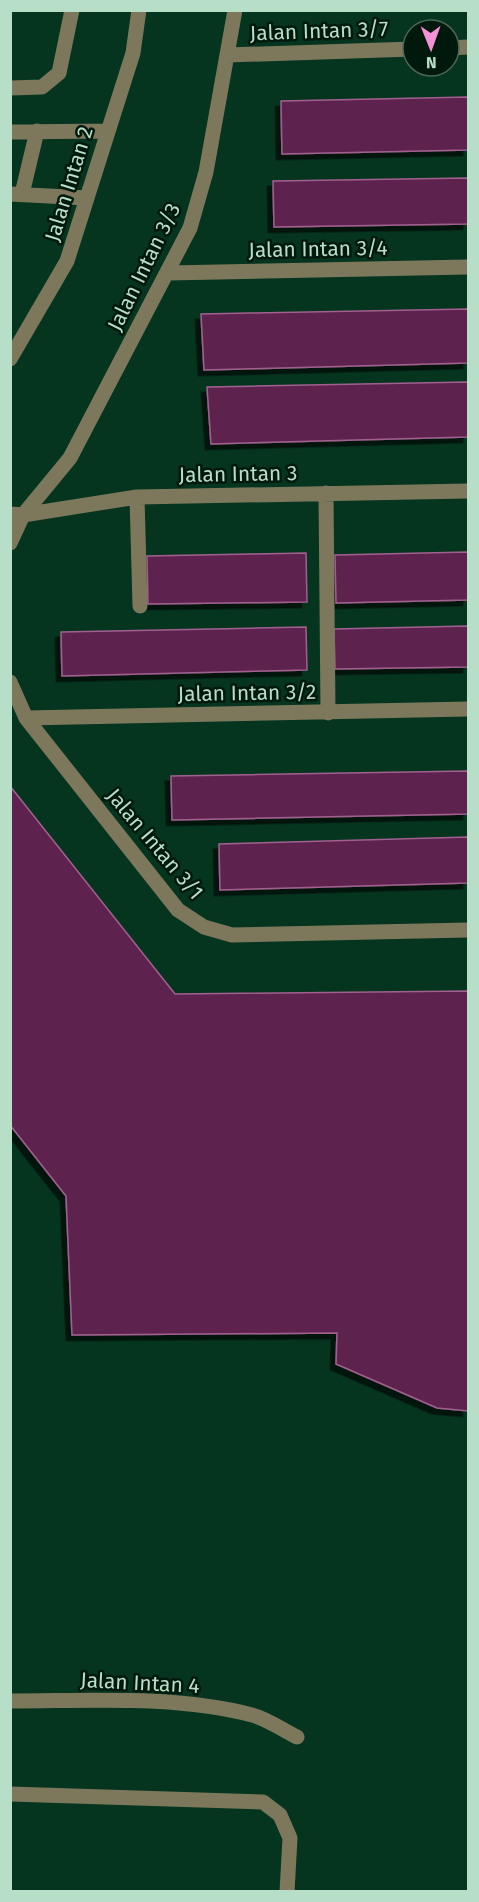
<svg xmlns="http://www.w3.org/2000/svg" width="479" height="1902" font-family="'Fira Sans',sans-serif">
<style>
.building{fill:#5d234e;stroke:#a2618f;stroke-width:1.5;filter:url(#shadow)}
.lines{fill:none;stroke-linecap:round;stroke-linejoin:round}
.minor{stroke:#7d785c;stroke-width:15}
.labels{text-anchor:middle;dominant-baseline:central;stroke-width:5;stroke-linejoin:round;paint-order:stroke}
.street-label{font-size:21px;fill:#b7dec7;stroke:#01190c}
</style>
<defs>
<filter id="shadow"><feDropShadow dx="-5.5" dy="5.5" stdDeviation="0" flood-color="#0009"/></filter>
</defs>
<rect width="100%" height="100%" fill="#05341f"/>
<!-- building -->
<path class="building" d="M 468,97 L 468,150 L 282,154 L 281,101 Z
M 468,178 L 468,224 L 274,227 L 273,181 Z
M 468,309 L 468,363 L 204,370 L 201,314 Z
M 468,382 L 468,437 L 211,444 L 207,387 Z
M 468,552 L 468,600 L 336,603 L 335,555 Z
M 306,553 L 307,602 L 148,604 L 147,556 Z
M 468,626 L 468,667 L 335,669 L 334,629 Z
M 306,627 L 307,670 L 62,676 L 61,632 Z
M 468,771 L 468,814 L 172,820 L 171,776 Z
M 10,786 L 175,994 L 468,991 L 468,1411 L 437,1408 L 336,1364 L 337,1333 L 72,1335 L 66,1196 L 10,1125 Z
M 468,837 L 468,883 L 220,890 L 219,844 Z"/>
<g class="lines">
<!-- minor -->
<path class="minor" d="M 449,48 L 468,47
M 227,55 L 413,49
M 10,88 L 42,87 L 59,73 L 72,10
M 10,132 L 108,131
M 10,194 L 87,198
M 22,194 L 37,131
M 168,273 L 468,267
M 10,359 L 67,261 L 133,53 L 139,10
M 326,493 L 328,713
M 137,497 L 140,606
M 10,514 L 23,515 L 137,497 L 468,491
M 10,543 L 23,515 L 70,458 L 190,228 L 206,172 L 235,10
M 10,682 L 26,718 L 178,910 L 204,927 L 232,935 L 468,930
M 26,718 L 468,709
M 10,1701 C 91,1701 174,1695 252,1715 C 267,1719 283,1730 297,1737
M 10,1794 L 263,1802 L 280,1815 L 290,1838 L 287,1892"/>
</g>
<g class="labels">
<!-- street labels -->
<g class="street-label">
<text transform="translate(319 31) rotate(-2)">Jalan Intan 3/7</text>
<text transform="translate(69 184) rotate(-73)">Jalan Intan 2</text>
<text transform="translate(318 249) rotate(-1)">Jalan Intan 3/4</text>
<text transform="translate(144 267) rotate(-64)">Jalan Intan 3/3</text>
<text transform="translate(238 474) rotate(-1)">Jalan Intan 3</text>
<text transform="translate(247 693) rotate(-1)">Jalan Intan 3/2</text>
<text transform="translate(155 844) rotate(50)">Jalan Intan 3/1</text>
<text transform="translate(140 1683) rotate(3)">Jalan Intan 4</text>
</g>
</g>
<!-- border -->
<rect width="479" height="1902" fill="none" stroke="#b7dec7" stroke-width="24"/>
<!-- north arrow -->
<g transform="translate(431 48) rotate(179)"><circle r="28" fill="#01190c" stroke="#4a6857" stroke-width="1.5"/>
<path d="M0-4.5L10 22L0 15L-10 22Z" fill="#f391d6"/>
<text y="-9" font-size="16" font-weight="bold" text-anchor="middle" fill="#b7dec7">N</text>
</g>
</svg>
